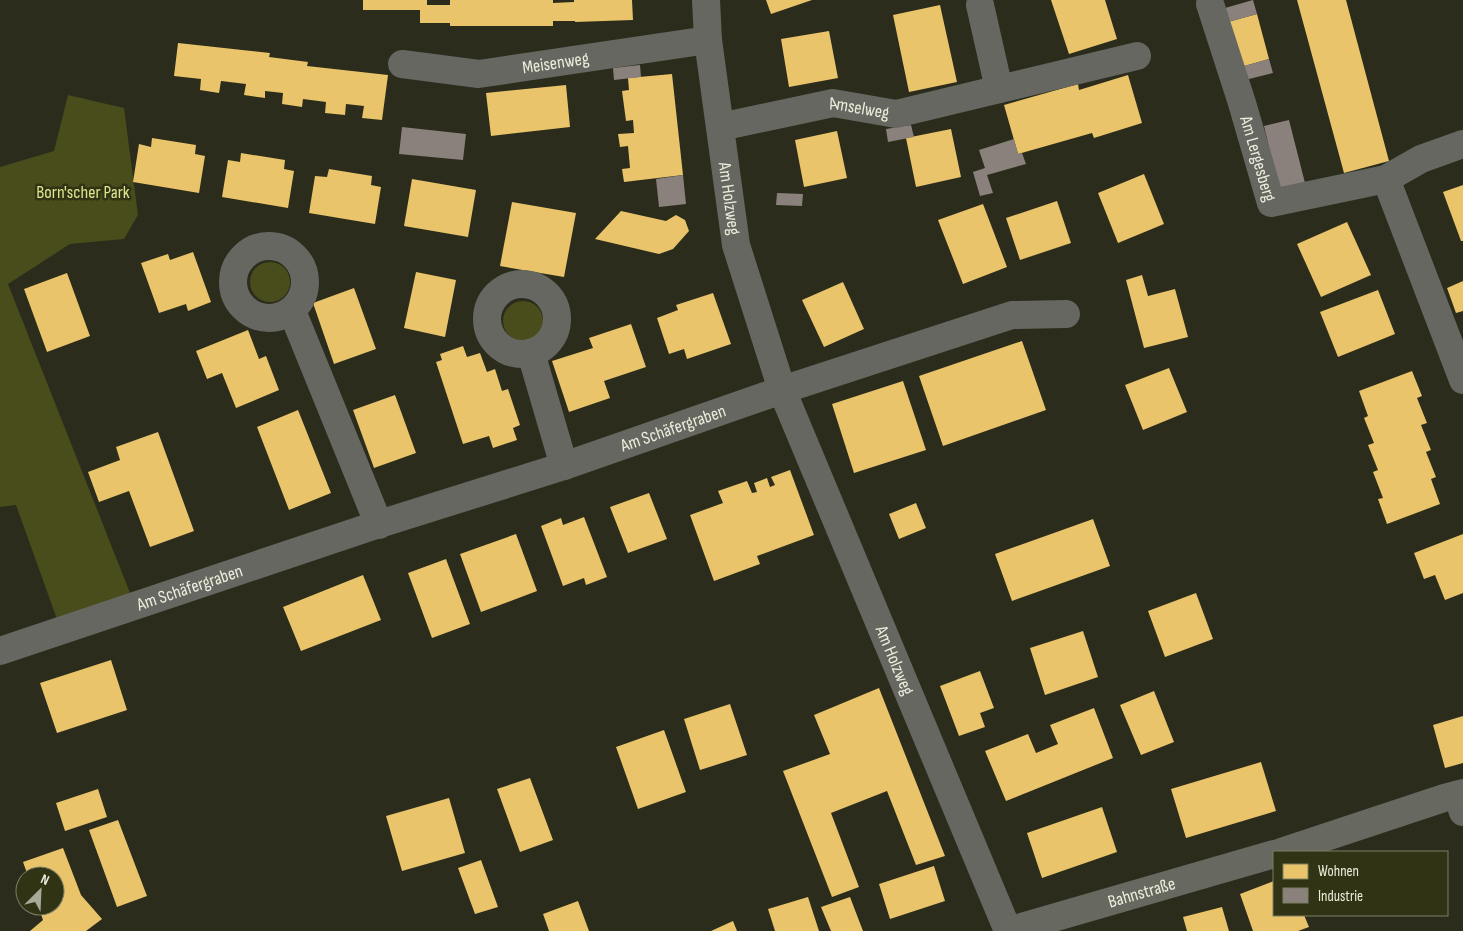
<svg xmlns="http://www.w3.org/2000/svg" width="1463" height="931" font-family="'Sofia Sans Condensed',sans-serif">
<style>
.green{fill:#494c1b}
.homes{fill:#e9c46a}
.industry{fill:#8a817c}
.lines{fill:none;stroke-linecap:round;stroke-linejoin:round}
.street{stroke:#666761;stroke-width:28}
.secondary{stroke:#676860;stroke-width:28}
.labels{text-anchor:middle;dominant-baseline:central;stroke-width:5;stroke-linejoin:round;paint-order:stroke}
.street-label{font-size:18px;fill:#eceedc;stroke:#313315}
.park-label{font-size:18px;fill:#dee58f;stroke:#313315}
</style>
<rect width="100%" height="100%" fill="#2b2c1c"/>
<!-- green -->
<path class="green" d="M 68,95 L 124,108 L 138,215 L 124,239 L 70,244 L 8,284 L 134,603 L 58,622 L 16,505 L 0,507 L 0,167 L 54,151 Z
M250 282a20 20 0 1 1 40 0a20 20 0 1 1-40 0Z
M503 321a20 20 0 1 1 40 0a20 20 0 1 1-40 0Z"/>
<!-- homes -->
<path class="homes" d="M 363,0 L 427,0 L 427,5 L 450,5 L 450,0 L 553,0 L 553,3 L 574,2 L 574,0 L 632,0 L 633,20 L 575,22 L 575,21 L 553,21 L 553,26 L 450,26 L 450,23 L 420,23 L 420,10 L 363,10 Z
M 766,0 L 812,0 L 771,14 Z
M 1051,0 L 1105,0 L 1117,39 L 1069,54 Z
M 1297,0 L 1346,0 L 1389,161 L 1344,173 Z
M 940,5 L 957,82 L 909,92 L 893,15 Z
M 1257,14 L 1269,59 L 1241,67 L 1228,22 Z
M 829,31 L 838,78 L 789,87 L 781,39 Z
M 178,43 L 270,53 L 269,57 L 308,62 L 307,66 L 388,75 L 382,120 L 362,118 L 364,106 L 346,104 L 345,115 L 325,113 L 326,102 L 303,99 L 302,107 L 282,104 L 283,93 L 265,91 L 265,98 L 244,95 L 246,84 L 221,81 L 219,93 L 200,90 L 201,79 L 174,76 Z
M 672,74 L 683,175 L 624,182 L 622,169 L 630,168 L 628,146 L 620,147 L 618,134 L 634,133 L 633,120 L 626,121 L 622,91 L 629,90 L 628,78 Z
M 1128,75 L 1142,123 L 1094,138 L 1092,133 L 1018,154 L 1004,105 L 1078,84 L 1079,90 Z
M 566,85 L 570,127 L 491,136 L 486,93 Z
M 951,129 L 961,177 L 916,187 L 906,138 Z
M 837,131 L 847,178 L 804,187 L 795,140 Z
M 152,138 L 196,145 L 195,154 L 205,156 L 199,193 L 133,182 L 139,144 L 151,147 Z
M 241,153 L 285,160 L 284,169 L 294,171 L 288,208 L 222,197 L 228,160 L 240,162 Z
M 329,169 L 372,176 L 371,185 L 381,187 L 375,224 L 309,213 L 315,176 L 327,177 Z
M 1144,174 L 1164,224 L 1118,243 L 1098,193 Z
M 412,179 L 476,190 L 468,237 L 404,226 Z
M 1463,185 L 1463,241 L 1461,241 L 1443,192 Z
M 1057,201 L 1071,243 L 1020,260 L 1006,218 Z
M 512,202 L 576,213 L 564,277 L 500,266 Z
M 983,204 L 1007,267 L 963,284 L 938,220 Z
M 621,211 L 666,221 L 676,215 L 685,220 L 689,231 L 673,249 L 659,254 L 595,239 Z
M 1347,222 L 1371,275 L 1321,297 L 1297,244 Z
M 193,252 L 211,302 L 188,311 L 186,304 L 159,313 L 141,263 L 168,254 L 170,260 Z
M 416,272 L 456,280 L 445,337 L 404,328 Z
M 67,273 L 90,336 L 47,352 L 24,289 Z
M 1142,275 L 1148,296 L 1175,289 L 1188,337 L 1144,348 L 1126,280 Z
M 1463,281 L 1463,311 L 1456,313 L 1447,288 Z
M 843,282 L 864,329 L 824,347 L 802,300 Z
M 354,288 L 376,349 L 334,364 L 313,303 Z
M 1378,290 L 1395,334 L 1338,357 L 1320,312 Z
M 713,293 L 731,344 L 687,359 L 684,349 L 669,354 L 657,318 L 678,310 L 676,305 Z
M 631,324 L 646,367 L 604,381 L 610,398 L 569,412 L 552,361 L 593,348 L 589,338 Z
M 248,330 L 259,359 L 266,356 L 279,390 L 236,408 L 222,373 L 207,379 L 196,351 Z
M 1022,341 L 1046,410 L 943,446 L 919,376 Z
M 463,346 L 467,357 L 480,353 L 487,372 L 495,369 L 502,391 L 508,389 L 520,425 L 513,428 L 517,440 L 493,448 L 489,436 L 463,444 L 436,362 L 442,360 L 440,354 Z
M 1169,368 L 1187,412 L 1143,430 L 1125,385 Z
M 1412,371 L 1422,396 L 1417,398 L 1427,423 L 1421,425 L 1431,450 L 1426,452 L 1436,477 L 1431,479 L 1440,504 L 1387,524 L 1378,499 L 1383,498 L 1373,472 L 1378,470 L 1368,445 L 1374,443 L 1364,418 L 1368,416 L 1359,391 Z
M 903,381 L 926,450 L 854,473 L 832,404 Z
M 395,395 L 416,453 L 374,468 L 353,410 Z
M 298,410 L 331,493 L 289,510 L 257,427 Z
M 158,432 L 194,531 L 150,547 L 129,491 L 99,502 L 88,472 L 120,460 L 116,447 Z
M 790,470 L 814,535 L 757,556 L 760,564 L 714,581 L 690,515 L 723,503 L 718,491 L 747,481 L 752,493 L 757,492 L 754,483 L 767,478 L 770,487 L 775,485 L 771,477 Z
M 649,493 L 667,539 L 628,553 L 610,507 Z
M 916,503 L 926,528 L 899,539 L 889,514 Z
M 584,517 L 607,577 L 586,585 L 584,578 L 563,586 L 541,526 L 561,518 L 563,525 Z
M 1093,519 L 1110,566 L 1012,601 L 995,554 Z
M 516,534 L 537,591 L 481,612 L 460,554 Z
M 1463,534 L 1463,593 L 1445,600 L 1435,575 L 1424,579 L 1414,553 Z
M 446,559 L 470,624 L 432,638 L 408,573 Z
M 363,575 L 381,620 L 301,651 L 283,607 Z
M 1196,593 L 1213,639 L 1165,657 L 1148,611 Z
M 1083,631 L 1098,677 L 1045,695 L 1030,648 Z
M 111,660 L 127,710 L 57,733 L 40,683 Z
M 980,671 L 994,708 L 980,713 L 985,727 L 959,736 L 940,686 Z
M 879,688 L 945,856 L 916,865 L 887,791 L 831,813 L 859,887 L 832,897 L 783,771 L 830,754 L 814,715 Z
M 1154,691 L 1174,742 L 1141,755 L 1120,705 Z
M 730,704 L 747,755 L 700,770 L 684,719 Z
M 1094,708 L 1113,758 L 1006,801 L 985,751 L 1028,734 L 1036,753 L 1058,744 L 1050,725 Z
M 1463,716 L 1463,763 L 1445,768 L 1433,725 Z
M 664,730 L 686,792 L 638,809 L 616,747 Z
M 1261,762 L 1276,811 L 1186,838 L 1171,789 Z
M 530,778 L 553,840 L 520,852 L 497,789 Z
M 98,789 L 107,817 L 65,831 L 56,803 Z
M 449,798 L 465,853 L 402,871 L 386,816 Z
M 1102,807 L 1117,852 L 1042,878 L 1027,833 Z
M 118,820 L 147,896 L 117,907 L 89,830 Z
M 63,848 L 81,895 L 102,919 L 86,931 L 30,931 L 43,920 L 38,906 L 55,906 L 55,876 L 28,876 L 23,862 Z
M 481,860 L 498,907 L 475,914 L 458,868 Z
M 934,866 L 945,901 L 890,919 L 879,884 Z
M 1274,881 L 1274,915 L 1304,915 L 1309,927 L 1298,931 L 1253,931 L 1240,894 Z
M 808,897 L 819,931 L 775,931 L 768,909 Z
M 850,897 L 863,931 L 831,931 L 821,907 Z
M 578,901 L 589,931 L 549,931 L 543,914 Z
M 1222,907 L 1229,931 L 1187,931 L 1183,917 Z
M 733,921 L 737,931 L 711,931 Z"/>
<!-- industry -->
<path class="industry" d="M 1253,0 L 1257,14 L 1228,22 L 1225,8 Z
M 1269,59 L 1273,73 L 1245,80 L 1241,67 Z
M 640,65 L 641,77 L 614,80 L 613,68 Z
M 1289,120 L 1305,183 L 1279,189 L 1264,126 Z
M 911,125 L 914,137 L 888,142 L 886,129 Z
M 402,127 L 466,134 L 463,160 L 399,154 Z
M 1014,139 L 1018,154 L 1022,153 L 1026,164 L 987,175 L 993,193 L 980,196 L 973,172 L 985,168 L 979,150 Z
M 683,175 L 686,204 L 659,207 L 656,179 Z
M 777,193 L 803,194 L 802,206 L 776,205 Z"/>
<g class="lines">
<!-- street -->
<g class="street">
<path id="s1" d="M 706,0 L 708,40 L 736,245 L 782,390 L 1008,931"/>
<path id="s2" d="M 1210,4 L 1242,103 L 1271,203 L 1386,179 L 1421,159 L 1463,144"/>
<path d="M 980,5 L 999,89"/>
<path id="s3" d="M 402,64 L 479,74 L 708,40"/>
<path id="s4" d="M 720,127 L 833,103 L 896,114 L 1137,56"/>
<path d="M 1386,179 L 1463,380"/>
<circle cx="269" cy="282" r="36"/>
<circle cx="522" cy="319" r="35"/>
<path d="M 292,311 L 379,525"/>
<path d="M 531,353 L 564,466"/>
<path id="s5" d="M 0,651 L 373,526 L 564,466 L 782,390 L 1012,315 L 1066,314"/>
<path d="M 1457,795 L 1463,812"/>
</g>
<!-- secondary -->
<g class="secondary">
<path d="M 1281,852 L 1444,798 L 1463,793"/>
<path id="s6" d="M 1008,931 L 1274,854"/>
</g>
</g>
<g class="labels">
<!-- street labels -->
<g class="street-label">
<text stroke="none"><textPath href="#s3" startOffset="155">Meisenweg</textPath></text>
<text stroke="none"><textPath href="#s4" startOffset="142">Amselweg</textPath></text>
<text stroke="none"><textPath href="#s2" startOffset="162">Am Lergesberg</textPath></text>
<text stroke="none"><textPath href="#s1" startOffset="200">Am Holzweg</textPath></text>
<text stroke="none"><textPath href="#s5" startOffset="709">Am Schäfergraben</textPath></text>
<text stroke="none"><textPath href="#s5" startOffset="200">Am Schäfergraben</textPath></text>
<text stroke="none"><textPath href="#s1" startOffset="692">Am Holzweg</textPath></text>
<text stroke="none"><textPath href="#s6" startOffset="139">Bahnstraße</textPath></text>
</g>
<!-- park labels -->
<g class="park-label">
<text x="83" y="192">Born'scher Park</text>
</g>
</g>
<!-- legend -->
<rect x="1273" y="851" width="175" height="65" fill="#313315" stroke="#7c7e65"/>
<rect x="1283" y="864" width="25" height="15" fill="#e9c46a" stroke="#7c7e65"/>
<text x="1318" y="876" font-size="15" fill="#eceedc">Wohnen</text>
<rect x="1283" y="888" width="25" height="15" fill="#8a817c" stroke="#7c7e65"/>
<text x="1318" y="901" font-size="15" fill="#eceedc">Industrie</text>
<!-- north arrow -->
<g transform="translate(40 891) rotate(24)"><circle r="24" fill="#313315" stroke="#7c7e65"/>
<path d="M0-4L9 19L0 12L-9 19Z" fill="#a8aa99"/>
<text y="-8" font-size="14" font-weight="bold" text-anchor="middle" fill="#eceedc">N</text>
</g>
</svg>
